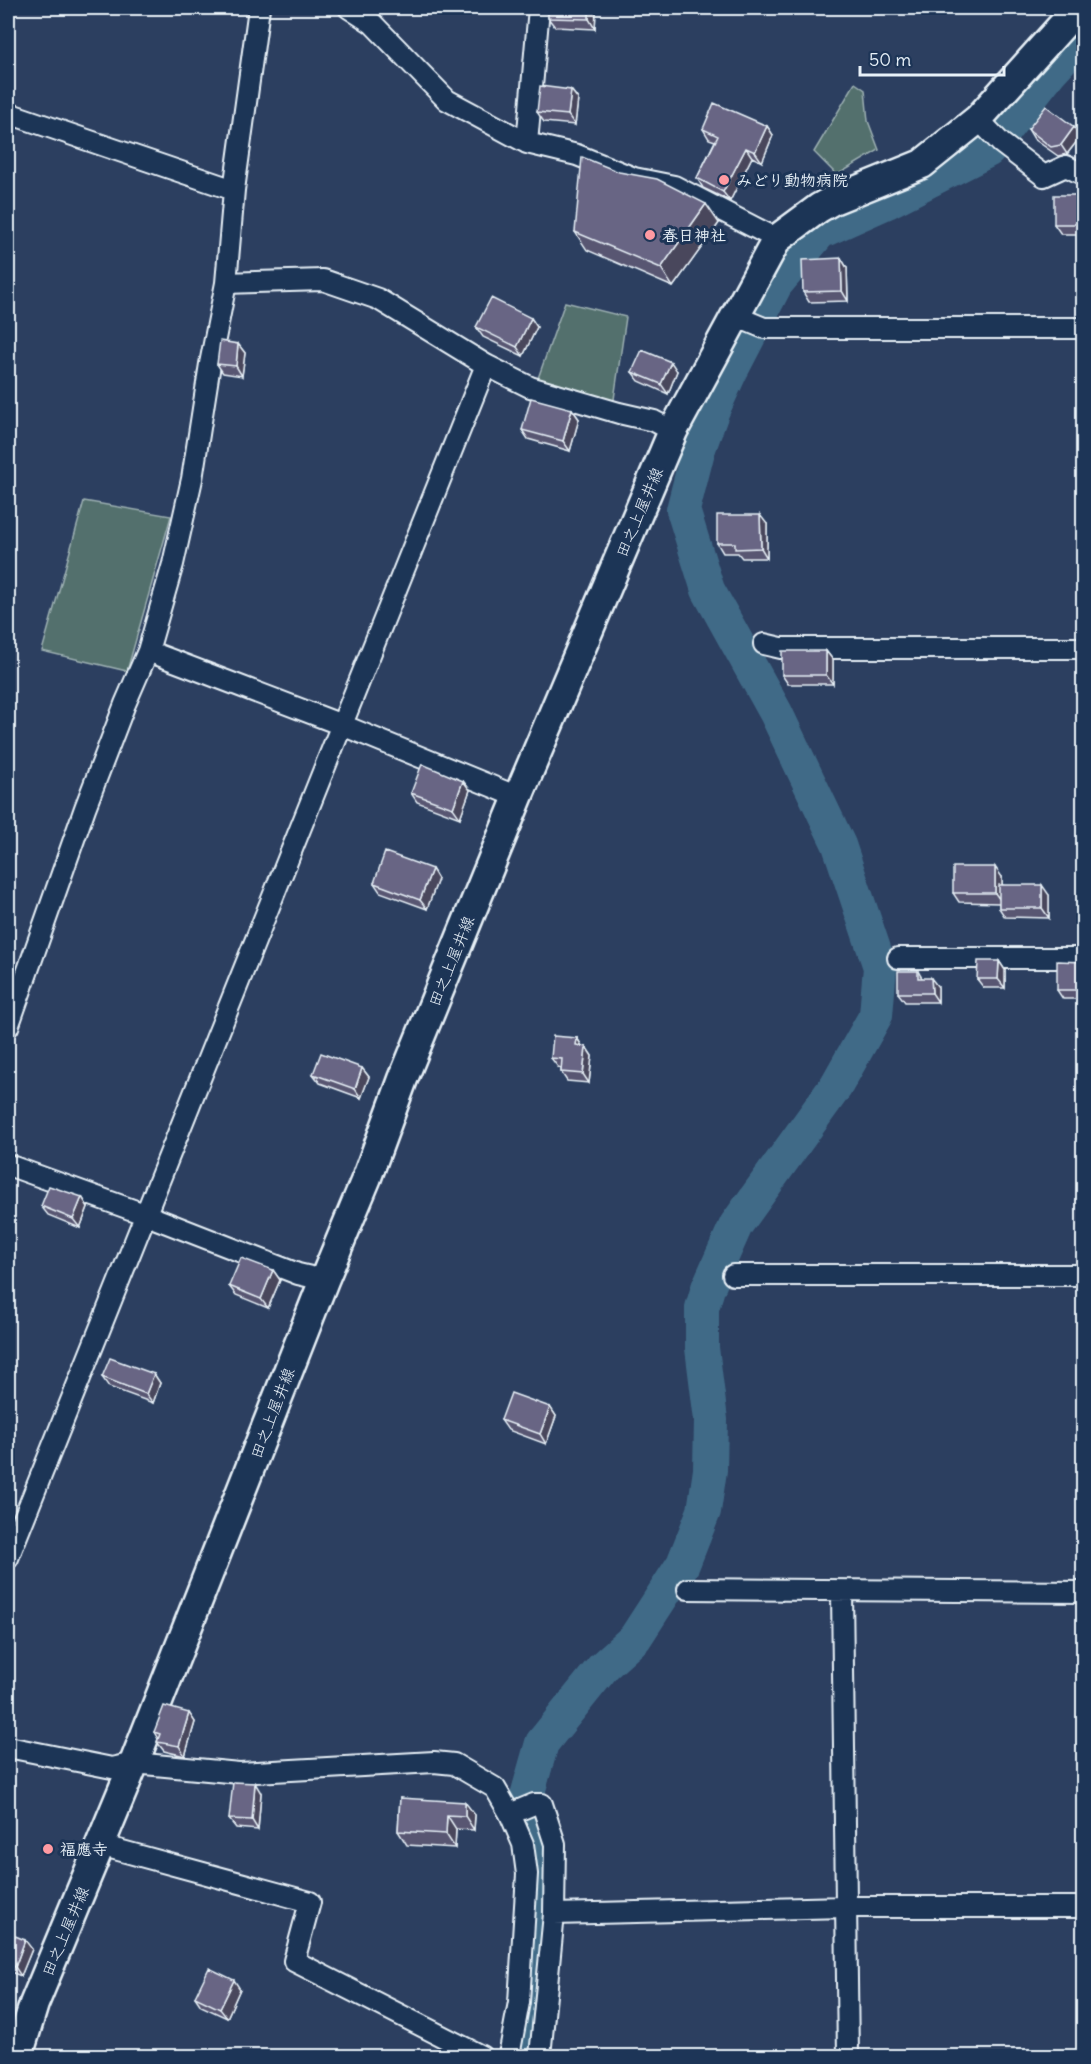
<svg xmlns="http://www.w3.org/2000/svg" width="1091" height="2064" font-family="Delius,'Klee One',sans-serif">
<style>
.green{fill:#526f6d;stroke:#9db0b2;stroke-width:1.5}
.lines{fill:none;stroke-linecap:round;stroke-linejoin:round}
.river{stroke:#406b87;stroke-width:34}
.minor-casing{stroke:#e8f1f8;stroke-width:24}
.secondary-casing{stroke:#e8f1f8;stroke-width:33}
.minor{stroke:#1d3557;stroke-width:20}
.secondary{stroke:#1d3557;stroke-width:28}
.wall{fill:#595772;stroke:#e8f1f8;stroke-width:1.5}
.shaded-wall{fill:#49475c;stroke:#e8f1f8;stroke-width:1.5}
.building{fill:#686584;stroke:#e8f1f8;stroke-width:1.5}
.poi-dot{fill:#ff9aa2;stroke:#1d3557;stroke-width:2}
.labels{text-anchor:middle;dominant-baseline:central;stroke-width:6;stroke-linejoin:round;paint-order:stroke}
.poi-label{font-size:16px;font-weight:bold;fill:#e8f1f8;stroke:#1d3557;text-anchor:start}
.street-label{font-size:16px;fill:#e8f1f8;stroke:#1d3557}
</style>
<rect width="100%" height="100%" fill="#2c3f60"/>
<filter id="ink" filterUnits="userSpaceOnUse"><feTurbulence type="fractalNoise" baseFrequency=".0167" numOctaves="2"/><feDisplacementMap in="SourceGraphic" scale="12" xChannelSelector="R" yChannelSelector="G"/><feConvolveMatrix kernelMatrix="1 2 1 2 8 2 1 2 1" color-interpolation-filters="sRGB"/></filter>
<g filter="url(#ink)">
<!-- green -->
<path class="green" d="M 855,83 L 865,90 L 868,121 L 879,150 L 837,175 L 814,152 Z
M 565,302 L 626,317 L 613,406 L 536,384 Z
M 84,501 L 171,516 L 127,671 L 42,651 Z"/>
<g class="lines">
<!-- river -->
<path class="river" d="M 536,2040 L 536,1986 L 543,1889 L 525,1803 L 542,1743 L 604,1666 L 635,1638 L 683,1564 L 704,1511 L 710,1470 L 711,1420 L 702,1348 L 702,1308 L 708,1288 L 736,1225 L 836,1086 L 876,1015 L 880,967 L 839,845 L 776,713 L 708,590 L 683,510 L 698,451 L 713,410 L 730,373 L 776,284 L 820,232 L 887,202 L 989,150 L 1050,72 L 1084,35"/>
<!-- minor casing -->
<g class="minor-casing">
<path id="minor" d="M 349,8 L 372,23 L 447,100 L 527,143 L 577,155 L 634,178 L 674,186 L 777,239
M 8,113 L 234,190
M 978,119 L 1001,143 L 1044,176 L 1066,166 L 1084,175
M 527,143 L 539,8
M 226,283 L 323,280 L 378,299 L 486,365 L 530,387 L 619,413 L 654,421 L 673,431
M 735,316 L 764,328 L 1084,328
M 764,644 L 781,648 L 1084,648
M 148,651 L 342,725 L 518,797
M 898,958 L 1084,958
M 8,1027 L 85,808 L 125,704 L 148,651 L 173,564 L 192,479 L 210,364 L 226,283 L 234,190 L 259,8
M 8,1165 L 144,1214 L 298,1274 L 324,1280
M 733,1275 L 1084,1275
M 8,1558 L 486,365
M 688,1589 L 1084,1592
M 842,1592 L 848,2056
M 8,1747 L 112,1768 L 134,1763 L 239,1773 L 434,1762 L 454,1764 L 495,1788 L 510,1814 L 534,1804 L 542,1804 L 555,1844 L 554,1914 L 540,2056
M 100,1845 L 310,1902 L 294,1961 L 481,2056
M 554,1914 L 845,1907 L 1084,1907
M 509,2056 L 519,2002 L 527,1874 L 523,1844 L 510,1814"/>
</g>
<!-- secondary casing -->
<g class="secondary-casing">
<path id="secondary" d="M 18,2056 L 34,2004 L 134,1763 L 324,1280 L 367,1177 L 403,1079 L 518,797 L 673,431 L 777,239 L 819,208 L 833,200 L 922,164 L 978,119 L 1078,8"/>
</g>
<!-- minor -->
<use href="#minor" class="minor"/>
<!-- secondary -->
<use href="#secondary" class="secondary"/>
</g>
<!-- wall -->
<path class="wall" d="M 548,8 L 594,8 L 596,10 L 595,29 L 555,27 L 548,18 Z
M 571,90 L 578,99 L 575,125 L 544,122 L 537,112 Z
M 767,126 L 773,135 L 762,162 L 752,157 L 730,201 L 703,188 L 697,178 L 715,141 L 709,139 L 703,129 Z
M 1028,129 L 1081,136 L 1067,154 L 1058,156 L 1034,139 Z
M 1083,195 L 1083,234 L 1061,234 L 1054,224 Z
M 719,223 L 673,287 L 587,250 L 575,232 Z
M 841,258 L 847,268 L 848,301 L 809,302 L 803,292 Z
M 531,318 L 537,327 L 523,356 L 483,337 L 476,327 Z
M 238,344 L 245,353 L 242,376 L 223,373 L 217,364 Z
M 677,371 L 668,394 L 639,381 L 632,372 Z
M 572,409 L 579,419 L 570,451 L 528,439 L 522,430 Z
M 767,524 L 767,558 L 742,558 L 738,553 L 723,553 L 717,543 Z
M 826,651 L 833,660 L 833,684 L 788,684 L 782,675 Z
M 463,781 L 470,790 L 460,818 L 417,802 L 411,793 Z
M 432,869 L 438,879 L 427,909 L 380,892 L 374,883 Z
M 1002,877 L 1002,885 L 1049,895 L 1049,918 L 1005,917 L 999,908 L 999,903 L 959,902 L 953,893 Z
M 999,961 L 1005,970 L 1005,988 L 984,988 L 977,979 Z
M 1083,962 L 1083,999 L 1063,999 L 1057,990 Z
M 918,971 L 922,978 L 938,987 L 938,1002 L 905,1002 L 898,993 Z
M 577,1038 L 582,1046 L 586,1047 L 592,1056 L 589,1083 L 567,1081 L 561,1072 L 561,1068 L 558,1067 L 551,1058 Z
M 362,1068 L 369,1077 L 361,1098 L 320,1083 L 313,1074 Z
M 82,1197 L 88,1207 L 80,1228 L 48,1215 L 41,1206 Z
M 273,1270 L 280,1280 L 268,1308 L 236,1295 L 229,1286 Z
M 154,1374 L 160,1383 L 153,1403 L 109,1387 L 102,1377 Z
M 550,1407 L 556,1416 L 546,1444 L 508,1430 L 501,1420 Z
M 189,1713 L 195,1722 L 185,1756 L 164,1751 L 157,1742 L 158,1739 L 154,1732 Z
M 261,1793 L 258,1830 L 236,1828 L 229,1819 Z
M 400,1798 L 475,1815 L 474,1830 L 456,1829 L 455,1848 L 407,1845 L 398,1831 Z
M 8,1933 L 32,1949 L 21,1976 L 8,1971 Z
M 240,1989 L 227,2018 L 201,2006 L 195,1997 Z"/>
<!-- shaded-wall -->
<path class="shaded-wall" d="M 589,8 L 594,8 L 596,10 L 595,29 L 589,19 Z
M 571,90 L 578,99 L 575,125 L 568,115 Z
M 767,126 L 773,135 L 762,162 L 755,152 Z
M 1074,127 L 1081,136 L 1067,154 L 1061,145 Z
M 746,148 L 752,157 L 730,201 L 723,192 Z
M 706,204 L 719,223 L 673,287 L 661,268 Z
M 841,258 L 847,268 L 848,301 L 842,291 Z
M 531,318 L 537,327 L 523,356 L 517,347 Z
M 238,344 L 245,353 L 242,376 L 236,366 Z
M 671,362 L 677,371 L 668,394 L 661,384 Z
M 572,409 L 579,419 L 570,451 L 563,441 Z
M 760,515 L 767,524 L 767,558 L 761,548 Z
M 826,651 L 833,660 L 833,684 L 826,675 Z
M 463,781 L 470,790 L 460,818 L 453,808 Z
M 995,867 L 1002,877 L 1002,903 L 995,893 Z
M 432,869 L 438,879 L 427,909 L 420,900 Z
M 1042,885 L 1049,895 L 1049,918 L 1042,908 Z
M 999,961 L 1005,970 L 1005,988 L 998,979 Z
M 931,978 L 938,987 L 938,1002 L 932,993 Z
M 577,1038 L 583,1048 L 576,1045 Z
M 586,1047 L 592,1056 L 589,1083 L 583,1074 Z
M 362,1068 L 369,1077 L 361,1098 L 355,1089 Z
M 82,1197 L 88,1207 L 80,1228 L 73,1219 Z
M 273,1270 L 280,1280 L 268,1308 L 261,1299 Z
M 154,1374 L 160,1383 L 153,1403 L 146,1394 Z
M 550,1407 L 556,1416 L 546,1444 L 540,1434 Z
M 189,1713 L 195,1722 L 185,1756 L 179,1746 Z
M 255,1783 L 261,1793 L 258,1830 L 252,1820 Z
M 465,1802 L 475,1815 L 474,1830 L 465,1816 Z
M 447,1815 L 456,1829 L 455,1848 L 446,1834 Z
M 25,1940 L 32,1949 L 21,1976 L 15,1967 Z
M 234,1980 L 240,1989 L 227,2018 L 220,2009 Z"/>
<!-- building -->
<path class="building" d="M 548,8 L 589,8 L 589,19 L 548,18 Z
M 540,86 L 571,90 L 568,115 L 537,112 Z
M 714,103 L 767,126 L 755,152 L 746,148 L 723,192 L 697,178 L 718,136 L 703,129 Z
M 1046,106 L 1074,127 L 1061,145 L 1051,147 L 1028,129 Z
M 582,157 L 619,172 L 657,179 L 706,204 L 661,268 L 575,232 Z
M 1054,195 L 1083,195 L 1083,224 L 1054,224 Z
M 841,258 L 842,291 L 803,292 L 802,260 Z
M 491,298 L 531,318 L 517,347 L 476,327 Z
M 220,341 L 238,344 L 236,366 L 217,364 Z
M 642,350 L 671,362 L 661,384 L 632,372 Z
M 531,398 L 572,409 L 563,441 L 522,430 Z
M 717,515 L 760,515 L 761,548 L 735,549 L 735,543 L 717,543 Z
M 782,651 L 826,651 L 826,675 L 782,675 Z
M 422,764 L 463,781 L 453,808 L 411,793 Z
M 385,852 L 432,869 L 420,900 L 374,883 Z
M 953,867 L 995,867 L 995,893 L 953,893 Z
M 999,885 L 1042,885 L 1042,908 L 999,908 Z
M 978,961 L 999,961 L 998,979 L 977,979 Z
M 1057,961 L 1083,962 L 1083,990 L 1057,990 Z
M 898,971 L 918,971 L 918,978 L 931,978 L 932,993 L 898,993 Z
M 553,1036 L 577,1038 L 576,1045 L 586,1047 L 583,1074 L 561,1072 L 562,1059 L 551,1058 Z
M 321,1053 L 362,1068 L 355,1089 L 313,1074 Z
M 49,1186 L 82,1197 L 73,1219 L 41,1206 Z
M 241,1258 L 273,1270 L 261,1299 L 229,1286 Z
M 110,1358 L 154,1374 L 146,1394 L 102,1377 Z
M 511,1393 L 550,1407 L 540,1434 L 501,1420 Z
M 164,1706 L 189,1713 L 179,1746 L 157,1742 L 160,1734 L 154,1732 Z
M 233,1782 L 255,1783 L 252,1820 L 229,1819 Z
M 400,1798 L 465,1802 L 465,1816 L 447,1815 L 446,1834 L 398,1831 Z
M 8,1933 L 25,1940 L 15,1967 L 8,1964 Z
M 209,1968 L 234,1980 L 220,2009 L 195,1997 Z"/>
</g>
<!-- markers -->
<g class="poi-dot">
<circle cx="724" cy="180" r="6"/>
<circle cx="650" cy="235" r="6"/>
<circle cx="48" cy="1849" r="6"/>
</g>
<g class="labels">
<!-- poi labels -->
<g class="poi-label">
<text x="736" y="180">みどり動物病院</text>
<text x="662" y="235">春日神社</text>
<text x="60" y="1849">福應寺</text>
</g>
<!-- street labels -->
<g class="street-label">
<text transform="translate(639 512) rotate(-67)">田之上屋井線</text>
<text transform="translate(451 961) rotate(-68)">田之上屋井線</text>
<text transform="translate(272 1413) rotate(-69)">田之上屋井線</text>
<text transform="translate(65 1931) rotate(-67)">田之上屋井線</text>
</g>
</g>
<!-- margin -->
<rect width="1091" height="2064" fill="none" stroke="#1d3557" stroke-width="30"/>
<rect x="15" y="15" width="1061" height="2034" fill="none" stroke="#e8f1f8" stroke-width="2" filter="url(#ink)"/>
<!-- scale -->
<path d="M860 66v9h144v-9" fill="none" stroke="#e8f1f8" stroke-width="3"/>
<text x="869" y="66" font-size="18" fill="#e8f1f8" stroke="#1d3557" stroke-width="4.5" paint-order="stroke">50 m</text>
</svg>
